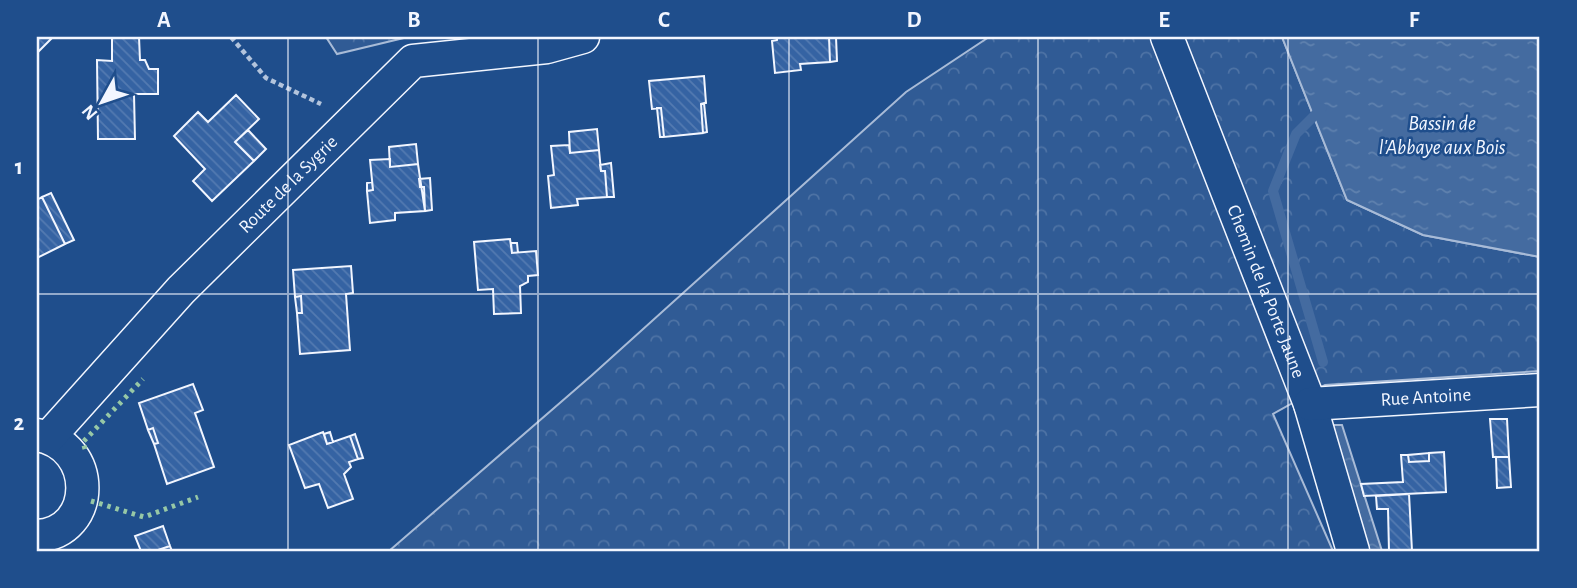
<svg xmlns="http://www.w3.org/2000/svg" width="1577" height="588" font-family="'Alegreya Sans',sans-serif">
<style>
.forest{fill:url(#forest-crowns);stroke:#a8bbd7;stroke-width:2}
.water{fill:url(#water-ripples);stroke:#a8bbd7;stroke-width:2}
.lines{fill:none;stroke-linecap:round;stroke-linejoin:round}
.stream{stroke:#446ba0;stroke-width:10}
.building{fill:url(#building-back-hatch);stroke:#f2f6ff;stroke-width:2}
.minor-casing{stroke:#f2f6ff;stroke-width:35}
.path{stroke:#b3c4dc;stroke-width:4.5;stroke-dasharray:5 3.5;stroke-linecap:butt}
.minor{stroke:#1f4e8c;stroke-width:32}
.hedge{stroke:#97c8a6;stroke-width:5;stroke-dasharray:3.5 5;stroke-linecap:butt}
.grid{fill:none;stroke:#f2f6ff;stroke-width:2;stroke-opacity:0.55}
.labels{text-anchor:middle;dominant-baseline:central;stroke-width:5;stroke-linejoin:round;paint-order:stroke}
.street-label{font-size:19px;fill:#f2f6ff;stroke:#1f4e8c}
.water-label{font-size:21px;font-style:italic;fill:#f2f6ff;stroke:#1f4e8c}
.neatline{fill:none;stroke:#f2f6ff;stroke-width:2.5}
.grid-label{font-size:23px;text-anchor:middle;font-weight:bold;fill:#f2f6ff}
</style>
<defs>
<pattern id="forest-crowns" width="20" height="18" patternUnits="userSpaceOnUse" patternTransform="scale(1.75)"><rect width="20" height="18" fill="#305b95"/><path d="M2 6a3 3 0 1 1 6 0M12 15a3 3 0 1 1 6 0" fill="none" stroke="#4e73a5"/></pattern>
<pattern id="water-ripples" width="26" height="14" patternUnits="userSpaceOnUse" patternTransform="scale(1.75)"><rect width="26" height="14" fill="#446ba0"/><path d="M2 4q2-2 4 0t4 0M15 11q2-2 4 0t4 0" fill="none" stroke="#5f81ae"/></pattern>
<pattern id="building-back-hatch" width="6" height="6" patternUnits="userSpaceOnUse" patternTransform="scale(1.75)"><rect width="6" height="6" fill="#3563a3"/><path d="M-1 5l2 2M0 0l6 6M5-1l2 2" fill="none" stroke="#537ab1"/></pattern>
</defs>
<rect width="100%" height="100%" fill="#1f4e8c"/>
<!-- forest -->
<path class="forest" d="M 326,37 L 408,37 L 337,54 Z
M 989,37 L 1282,37 L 1347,200 L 1423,235 L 1540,257 L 1540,371 L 1325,385 L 1273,414 L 1333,551 L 389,551 L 591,376 L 906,92 Z"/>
<!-- water -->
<path class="water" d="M 1282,37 L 1540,37 L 1540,257 L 1423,235 L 1347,200 Z
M 1328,425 L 1342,425 L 1382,551 L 1367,551 Z"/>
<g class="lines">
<!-- stream -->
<path class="stream" d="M 1322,108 L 1296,134 L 1273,191 L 1323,362"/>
</g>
<!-- building -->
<path class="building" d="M 37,37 L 53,37 L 37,53 Z
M 112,37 L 139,37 L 140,60 L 145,60 L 149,69 L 158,69 L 158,94 L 134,94 L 135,139 L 98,139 L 97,60 L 112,61 Z
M 777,37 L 829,37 L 830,62 L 800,64 L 801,70 L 775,73 L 772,41 L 777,40 Z
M 829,37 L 836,37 L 837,61 L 830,62 Z
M 704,76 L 706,103 L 701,104 L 703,133 L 664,137 L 661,108 L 652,109 L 649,81 Z
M 236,95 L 259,119 L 235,142 L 254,161 L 212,201 L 193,181 L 205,169 L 174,136 L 198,112 L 208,122 Z
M 704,103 L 707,132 L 703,133 L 701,104 Z
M 657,108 L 661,108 L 664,137 L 660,137 Z
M 597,129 L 599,150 L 570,153 L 569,132 Z
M 248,130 L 266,149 L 254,161 L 235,142 Z
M 416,144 L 418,164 L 390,167 L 389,147 Z
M 569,145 L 570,153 L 599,150 L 601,171 L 605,171 L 607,197 L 577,199 L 578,205 L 551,208 L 548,176 L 554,175 L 551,146 Z
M 390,159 L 390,167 L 418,164 L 425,211 L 395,213 L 395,220 L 370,223 L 367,191 L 373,190 L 370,160 Z
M 611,163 L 614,197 L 607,197 L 605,171 L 601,171 L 600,165 Z
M 430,178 L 432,210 L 425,211 L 424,187 L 420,187 L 419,179 Z
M 372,182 L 373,190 L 367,191 L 367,183 Z
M 51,193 L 74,240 L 65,244 L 42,197 Z
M 42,197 L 65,244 L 37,258 L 37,200 Z
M 510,239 L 512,253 L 536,251 L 538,275 L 528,276 L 528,282 L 520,286 L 521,313 L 494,314 L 493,289 L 478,290 L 474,242 Z
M 511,243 L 517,243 L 518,253 L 512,253 Z
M 351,266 L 353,293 L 346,294 L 350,350 L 300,354 L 297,313 L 302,313 L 301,296 L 295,297 L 293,270 Z
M 301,296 L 302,313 L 297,313 L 295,297 Z
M 193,384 L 203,410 L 195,413 L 214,467 L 167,484 L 154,444 L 158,443 L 153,428 L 148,430 L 139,403 Z
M 1490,419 L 1507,419 L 1509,457 L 1493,457 Z
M 153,428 L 158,443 L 154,444 L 148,430 Z
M 323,432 L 327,444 L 350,436 L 358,459 L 349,462 L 351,467 L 344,474 L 353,499 L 328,508 L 319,484 L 305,488 L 289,445 Z
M 330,432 L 333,442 L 327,444 L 324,434 Z
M 355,434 L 363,458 L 358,459 L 350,436 Z
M 1444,452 L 1446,492 L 1364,496 L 1361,484 L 1403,482 L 1401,455 L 1408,455 L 1409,462 L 1429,461 L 1429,453 Z
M 1429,453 L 1429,461 L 1409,462 L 1408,455 Z
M 1496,457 L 1509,457 L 1511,487 L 1497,488 Z
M 1409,494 L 1412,551 L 1389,551 L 1388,509 L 1377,509 L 1376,496 Z
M 163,526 L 170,546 L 155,551 L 141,551 L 135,536 Z
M 170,546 L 172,551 L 155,551 Z"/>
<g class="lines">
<!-- minor casing -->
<g class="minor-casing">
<g id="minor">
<path id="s1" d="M 1167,37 L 1310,404 L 1353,551"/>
<path id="s2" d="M 1310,404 L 1540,390"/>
<path d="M 37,435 C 98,445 97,533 37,536"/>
<path id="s3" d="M 49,437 L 181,290 L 413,61 L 547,47 L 583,37"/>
</g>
</g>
<!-- path -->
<path class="path" d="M 231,37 L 266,78 L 321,104"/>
<!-- minor -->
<use href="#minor" class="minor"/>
<!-- hedge -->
<path class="hedge" d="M 85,449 L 83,442 L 143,379
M 91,501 L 144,517 L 198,497"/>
</g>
<!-- grid -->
<path class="grid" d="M 288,37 L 288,551M 538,37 L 538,551M 789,37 L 789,551M 1038,37 L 1038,551M 1288,37 L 1288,551M 37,294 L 1540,294"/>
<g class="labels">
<!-- street labels -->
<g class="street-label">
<text stroke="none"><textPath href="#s3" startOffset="348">Route de la Sygrie</textPath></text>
<text stroke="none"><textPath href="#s1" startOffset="273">Chemin de la Porte Jaune</textPath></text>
<text stroke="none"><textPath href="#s2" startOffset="116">Rue Antoine</textPath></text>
</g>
<!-- water labels -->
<g class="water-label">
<text x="1442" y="123">Bassin de<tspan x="1442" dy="24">l'Abbaye aux Bois</tspan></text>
</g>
</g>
<!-- border -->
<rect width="1577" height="588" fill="none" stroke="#1f4e8c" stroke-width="77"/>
<!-- north arrow -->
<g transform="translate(102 102) rotate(230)" stroke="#1f4e8c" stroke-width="5" paint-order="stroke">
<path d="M0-5L12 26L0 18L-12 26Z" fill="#f2f6ff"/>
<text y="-10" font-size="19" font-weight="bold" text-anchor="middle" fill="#f2f6ff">N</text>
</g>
<rect x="38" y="38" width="1500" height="512" class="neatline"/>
<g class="grid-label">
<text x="164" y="27">A</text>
<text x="414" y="27">B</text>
<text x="664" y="27">C</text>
<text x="914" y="27">D</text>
<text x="1164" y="27">E</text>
<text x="1414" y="27">F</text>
<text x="19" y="174">1</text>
<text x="19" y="430">2</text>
</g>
</svg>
